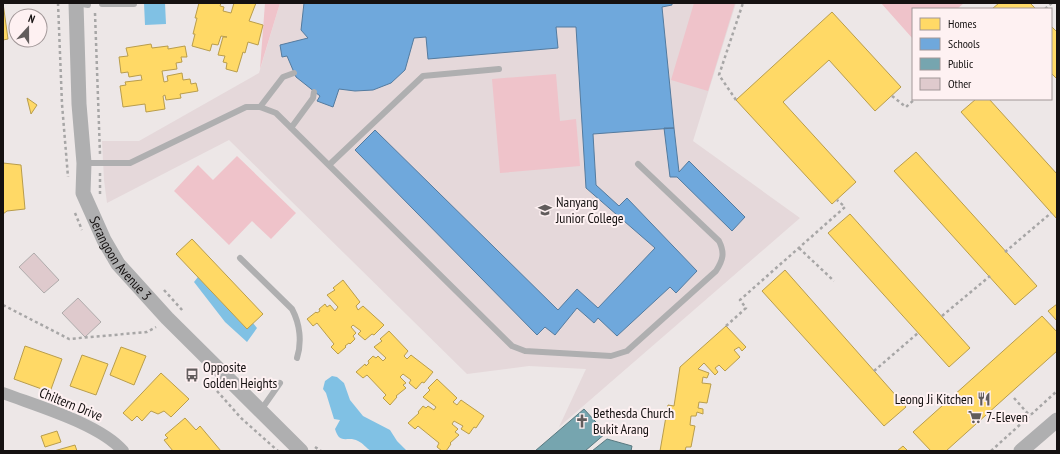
<svg xmlns="http://www.w3.org/2000/svg" width="1060" height="454" font-family="'PT Sans Narrow',sans-serif">
<style>
.built{fill:#e5d8da}
.green{fill:#efc3ca}
.water{fill:#80c1e4}
.homes{fill:#ffd966;stroke:#b99d4c}
.schools{fill:#6fa8dc;stroke:#547b9f}
.public{fill:#76a5af;stroke:#597980}
.building{fill:#dfcacd;stroke:#afabab}
.lines{fill:none;stroke-linecap:round;stroke-linejoin:round}
.path{stroke:#a7a6a6;stroke-width:2.5;stroke-dasharray:3 3;stroke-linecap:butt}
.service{stroke:#afafb0;stroke-width:6}
.minor{stroke:#afafb0;stroke-width:12}
.tertiary{stroke:#afafb0;stroke-width:15}
.labels{text-anchor:middle;dominant-baseline:central;stroke-width:4;stroke-linejoin:round;paint-order:stroke}
.poi-label{font-size:14px;fill:#151111;stroke:#fef1f2;text-anchor:start}
.street-label{font-size:14px;fill:#151111;stroke:#fef1f2}
</style>
<rect width="100%" height="100%" fill="#ede7e7"/>
<!-- built -->
<path class="built" d="M 280,3 L 736,3 L 693,141 L 800,218 L 559,427 L 586,369 L 529,366 L 467,374 L 229,140 L 107,203 L 104,180 L 102,141 L 139,141 L 259,73 Z"/>
<!-- green -->
<path class="green" d="M 265,3 L 280,3 L 260,69 Z
M 694,3 L 735,3 L 708,91 L 671,80 Z
M 881,3 L 964,3 L 957,9 L 913,9 L 913,39 Z
M 556,74 L 560,121 L 576,119 L 580,166 L 500,173 L 492,79 Z
M 237,156 L 296,213 L 271,239 L 252,221 L 229,245 L 174,191 L 198,165 L 213,180 Z"/>
<!-- water -->
<path class="water" d="M 144,3 L 165,3 L 166,24 L 145,25 Z
M 198,277 L 247,329 L 253,323 L 257,328 L 247,342 L 225,322 L 194,282 Z
M 332,376 L 337,377 L 344,383 L 350,400 L 363,416 L 390,430 L 397,441 L 407,451 L 371,451 C 366,448 363,443 358,441 C 348,435 340,446 335,429 L 340,420 L 334,419 L 326,393 L 323,389 L 325,381 Z"/>
<!-- homes -->
<path class="homes" d="M 3,3 L 8,39 L 3,40 Z
M 199,3 L 221,3 L 220,6 L 224,7 L 223,11 L 231,13 L 234,3 L 256,3 L 249,21 L 263,25 L 258,45 L 248,42 L 245,53 L 243,52 L 237,72 L 226,69 L 227,63 L 223,62 L 225,56 L 218,55 L 223,37 L 227,37 L 221,36 L 218,45 L 212,44 L 210,51 L 192,46 L 195,34 L 193,34 L 197,18 L 195,18 Z
M 999,3 L 1030,3 L 1036,9 L 992,9 Z
M 832,12 L 901,87 L 875,111 L 829,60 L 783,102 L 856,182 L 832,204 L 736,100 Z
M 1051,26 L 1057,32 L 1057,79 L 1051,73 Z
M 151,44 L 152,48 L 168,46 L 168,49 L 185,46 L 187,57 L 181,57 L 182,62 L 176,63 L 177,69 L 162,71 L 164,82 L 168,81 L 167,76 L 182,73 L 183,80 L 190,79 L 191,84 L 196,83 L 198,91 L 180,94 L 181,98 L 166,100 L 165,95 L 163,96 L 165,109 L 146,112 L 145,104 L 123,107 L 120,86 L 126,85 L 125,82 L 142,80 L 141,75 L 129,77 L 128,72 L 121,73 L 119,57 L 128,56 L 126,48 Z
M 27,98 L 37,105 L 31,114 Z
M 976,99 L 989,99 L 1057,174 L 1057,219 L 961,112 Z
M 916,152 L 1037,286 L 1015,305 L 894,171 Z
M 3,163 L 21,165 L 25,209 L 7,211 L 3,214 Z
M 850,214 L 970,348 L 949,367 L 828,233 Z
M 192,239 L 263,314 L 247,329 L 176,254 Z
M 785,270 L 906,407 L 884,426 L 762,291 Z
M 343,280 L 360,302 L 356,306 L 358,310 L 363,306 L 384,325 L 374,335 L 372,334 L 365,340 L 358,334 L 361,331 L 353,325 L 351,327 L 356,333 L 353,336 L 355,339 L 350,344 L 349,343 L 345,346 L 346,347 L 338,354 L 331,347 L 334,344 L 317,323 L 313,326 L 307,319 L 316,312 L 317,313 L 320,311 L 319,309 L 325,304 L 327,307 L 330,305 L 335,311 L 338,307 L 327,295 L 335,290 L 333,288 Z
M 1057,304 L 1057,321 L 1048,311 Z
M 1042,316 L 1057,332 L 1057,351 L 946,451 L 931,451 L 913,432 Z
M 726,326 L 746,347 L 742,351 L 739,347 L 734,350 L 740,357 L 725,371 L 719,365 L 715,368 L 718,372 L 715,375 L 704,363 L 698,369 L 709,373 L 707,378 L 703,377 L 702,383 L 711,384 L 707,403 L 699,402 L 698,408 L 703,409 L 703,414 L 697,412 L 696,416 L 691,416 L 690,425 L 695,426 L 691,447 L 686,447 L 685,451 L 660,451 L 668,405 L 674,406 L 680,367 Z
M 389,331 L 408,351 L 404,356 L 407,359 L 411,355 L 433,372 L 424,383 L 422,382 L 416,389 L 409,383 L 411,380 L 403,374 L 400,377 L 406,383 L 403,385 L 406,388 L 396,396 L 397,397 L 390,405 L 383,398 L 386,395 L 367,375 L 363,378 L 356,372 L 365,364 L 366,366 L 369,363 L 368,361 L 373,356 L 376,358 L 378,356 L 383,361 L 386,358 L 374,347 L 382,341 L 380,339 Z
M 25,346 L 62,359 L 50,392 L 14,379 Z
M 121,347 L 146,356 L 134,385 L 110,375 Z
M 82,355 L 108,364 L 96,395 L 70,386 Z
M 161,373 L 189,399 L 171,417 L 164,411 L 158,414 L 151,411 L 142,421 L 137,416 L 132,421 L 123,413 Z
M 437,379 L 457,398 L 453,402 L 457,405 L 461,400 L 484,416 L 476,428 L 474,427 L 469,434 L 461,429 L 463,426 L 454,421 L 452,424 L 458,429 L 455,432 L 459,435 L 450,443 L 451,444 L 446,451 L 442,451 L 437,447 L 439,443 L 418,426 L 415,429 L 408,423 L 419,413 L 418,412 L 423,406 L 426,408 L 428,406 L 434,410 L 436,407 L 423,397 L 430,390 L 428,388 Z
M 185,418 L 196,430 L 200,426 L 221,451 L 173,451 L 164,440 L 168,438 L 165,435 Z
M 57,431 L 61,442 L 45,447 L 41,436 Z
M 75,445 L 77,451 L 54,451 Z
M 903,446 L 908,451 L 897,451 Z"/>
<!-- schools -->
<path class="schools" d="M 304,3 L 672,3 L 672,5 L 662,7 L 674,128 L 593,134 L 596,185 L 619,206 L 627,198 L 697,271 L 676,293 L 670,287 L 617,336 L 598,318 L 594,323 L 577,308 L 555,335 L 545,327 L 537,335 L 355,150 L 375,130 L 558,310 L 577,289 L 598,308 L 655,248 L 586,188 L 576,27 L 556,27 L 558,48 L 428,59 L 426,37 L 414,38 L 405,70 L 391,83 L 373,90 L 355,91 L 339,89 L 333,107 L 317,101 L 320,96 L 296,77 L 287,56 L 282,57 L 280,45 L 308,38 L 301,30 Z
M 664,128 L 674,128 L 679,172 L 689,161 L 745,217 L 732,231 L 677,177 L 670,177 Z"/>
<!-- public -->
<path class="public" d="M 584,409 L 606,433 L 585,451 L 535,451 Z
M 607,439 L 632,446 L 631,451 L 592,451 Z"/>
<!-- building -->
<path class="building" d="M 34,253 L 59,280 L 44,293 L 19,267 Z
M 78,298 L 101,322 L 85,337 L 62,313 Z"/>
<g class="lines">
<!-- path -->
<path class="path" d="M 58,3 L 62,104 L 68,177
M 1045,9 L 1052,3
M 95,13 L 100,154
M 892,96 L 906,107 L 915,99
M 736,100 L 719,75 L 743,3
M 100,173 L 100,194
M 75,213 L 82,230
M 799,248 L 834,281
M 1005,252 L 1051,213
M 164,290 L 183,311
M 3,305 L 69,339 L 147,332 L 156,327
M 942,316 L 990,276
M 726,326 L 746,308 L 740,300 L 845,207 L 837,200
M 874,371 L 918,333
M 209,382 L 241,418 L 278,451
M 1014,398 L 1030,416
M 315,447 L 321,451
M 991,451 L 1057,391"/>
<!-- service -->
<path class="service" d="M 76,3 L 88,5
M 102,4 L 134,4
M 260,107 L 283,77 L 294,73
M 291,128 L 313,98 L 314,92
M 84,163 L 130,163 L 246,107 L 260,107 L 276,113 L 512,346 L 525,351 L 611,356 L 627,351 L 716,271 C 723,260 725,253 719,241 L 638,164
M 329,165 L 423,76 L 499,69
M 240,258 L 292,309 C 300,324 302,342 297,358
M 261,410 L 280,383"/>
<!-- minor -->
<path class="minor" d="M 3,393 C 37,406 100,424 123,451"/>
<!-- tertiary -->
<g class="tertiary">
<path id="s1" d="M 76,3 L 79,104 L 84,163 L 83,193 L 104,240 L 118,264 L 167,318 L 301,451"/>
<path d="M 1021,451 L 1057,420"/>
</g>
</g>
<!-- icons -->
<defs>
<g id="university-bare" transform="scale(1.08)"><path d="M0-5L7-2L0 1L-7-2ZM-4 1L0 2.5L4 1V4Q0 6-4 4Z" fill="#615c5c" stroke="#fef1f2" stroke-width="2.5" paint-order="stroke"/></g>
<g id="bus-bare" transform="scale(1.08)"><path d="M-5-6H5V4H4V6H2V4H-2V6H-4V4H-5ZM-3.5-4V0h7V-4ZM-3.5 1.2v1.5H-2V1.2ZM2 1.2v1.5H3.5V1.2Z" fill="#615c5c" stroke="#fef1f2" stroke-width="2.5" paint-order="stroke"/></g>
<g id="restaurant-bare" transform="scale(1.08)"><path d="M-5-6h1v4h1v-4h1v4h1v-4h1v5L-1.5 .5V6h-2V.5L-5-1ZM5-6V6H3V1.5H1.5Q1.5-4 5-6Z" fill="#615c5c" stroke="#fef1f2" stroke-width="2.5" paint-order="stroke"/></g>
<g id="supermarket-bare" transform="scale(1.08)"><path d="M-6-5.5h2.5l.6 2H6L4.5 2H-2.5L-4.4-4H-6ZM-1.5 3.2a1.3 1.3 0 1 0 .1 0ZM3 3.2a1.3 1.3 0 1 0 .1 0Z" fill="#615c5c" stroke="#fef1f2" stroke-width="2.5" paint-order="stroke"/></g>
<g id="church-bare" transform="scale(1.08)"><path d="M-1.2-6h2.4v3.5h3.3v2.4h-3.3V6h-2.4V-.1h-3.3v-2.4h3.3Z" fill="#615c5c" stroke="#fef1f2" stroke-width="2.5" paint-order="stroke"/></g>
</defs>
<g fill-rule="evenodd">
<use href="#university-bare" x="545" y="210"/>
<use href="#bus-bare" x="192" y="375"/>
<use href="#restaurant-bare" x="984" y="399"/>
<use href="#supermarket-bare" x="975" y="417"/>
<use href="#church-bare" x="582" y="421"/>
</g>
<g class="labels">
<!-- poi labels -->
<g class="poi-label">
<text x="556" y="202">Nanyang<tspan x="556" dy="16">Junior College</tspan></text>
<text x="203" y="367">Opposite<tspan x="203" dy="16">Golden Heights</tspan></text>
<text x="973" y="399" text-anchor="end">Leong Ji Kitchen</text>
<text x="593" y="413">Bethesda Church<tspan x="593" dy="16">Bukit Arang</tspan></text>
<text x="986" y="417">7-Eleven</text>
</g>
<!-- street labels -->
<g class="street-label">
<text stroke="none"><textPath href="#s1" startOffset="266">Serangoon Avenue 3</textPath></text>
<text transform="translate(71 404) rotate(22)">Chiltern Drive</text>
</g>
</g>
<!-- border -->
<rect width="1060" height="454" fill="none" stroke="#151111" stroke-width="8"/>
<!-- legend -->
<rect x="912" y="8" width="140" height="92" fill="#fef1f2" stroke="#a19798"/>
<rect x="920" y="18" width="20" height="12" fill="#ffd966" stroke="#a19798"/>
<text x="948" y="28" font-size="12" fill="#151111">Homes</text>
<rect x="920" y="38" width="20" height="12" fill="#6fa8dc" stroke="#a19798"/>
<text x="948" y="48" font-size="12" fill="#151111">Schools</text>
<rect x="920" y="58" width="20" height="12" fill="#76a5af" stroke="#a19798"/>
<text x="948" y="68" font-size="12" fill="#151111">Public</text>
<rect x="920" y="78" width="20" height="12" fill="#dfcacd" stroke="#a19798"/>
<text x="948" y="88" font-size="12" fill="#151111">Other</text>
<!-- north arrow -->
<g transform="translate(28 28) rotate(21)"><circle r="19" fill="#fef1f2" stroke="#a19798"/>
<path d="M0-3L7 15L0 10L-7 15Z" fill="#615c5c"/>
<text y="-6" font-size="11" font-weight="bold" text-anchor="middle" fill="#151111">N</text>
</g>
</svg>
